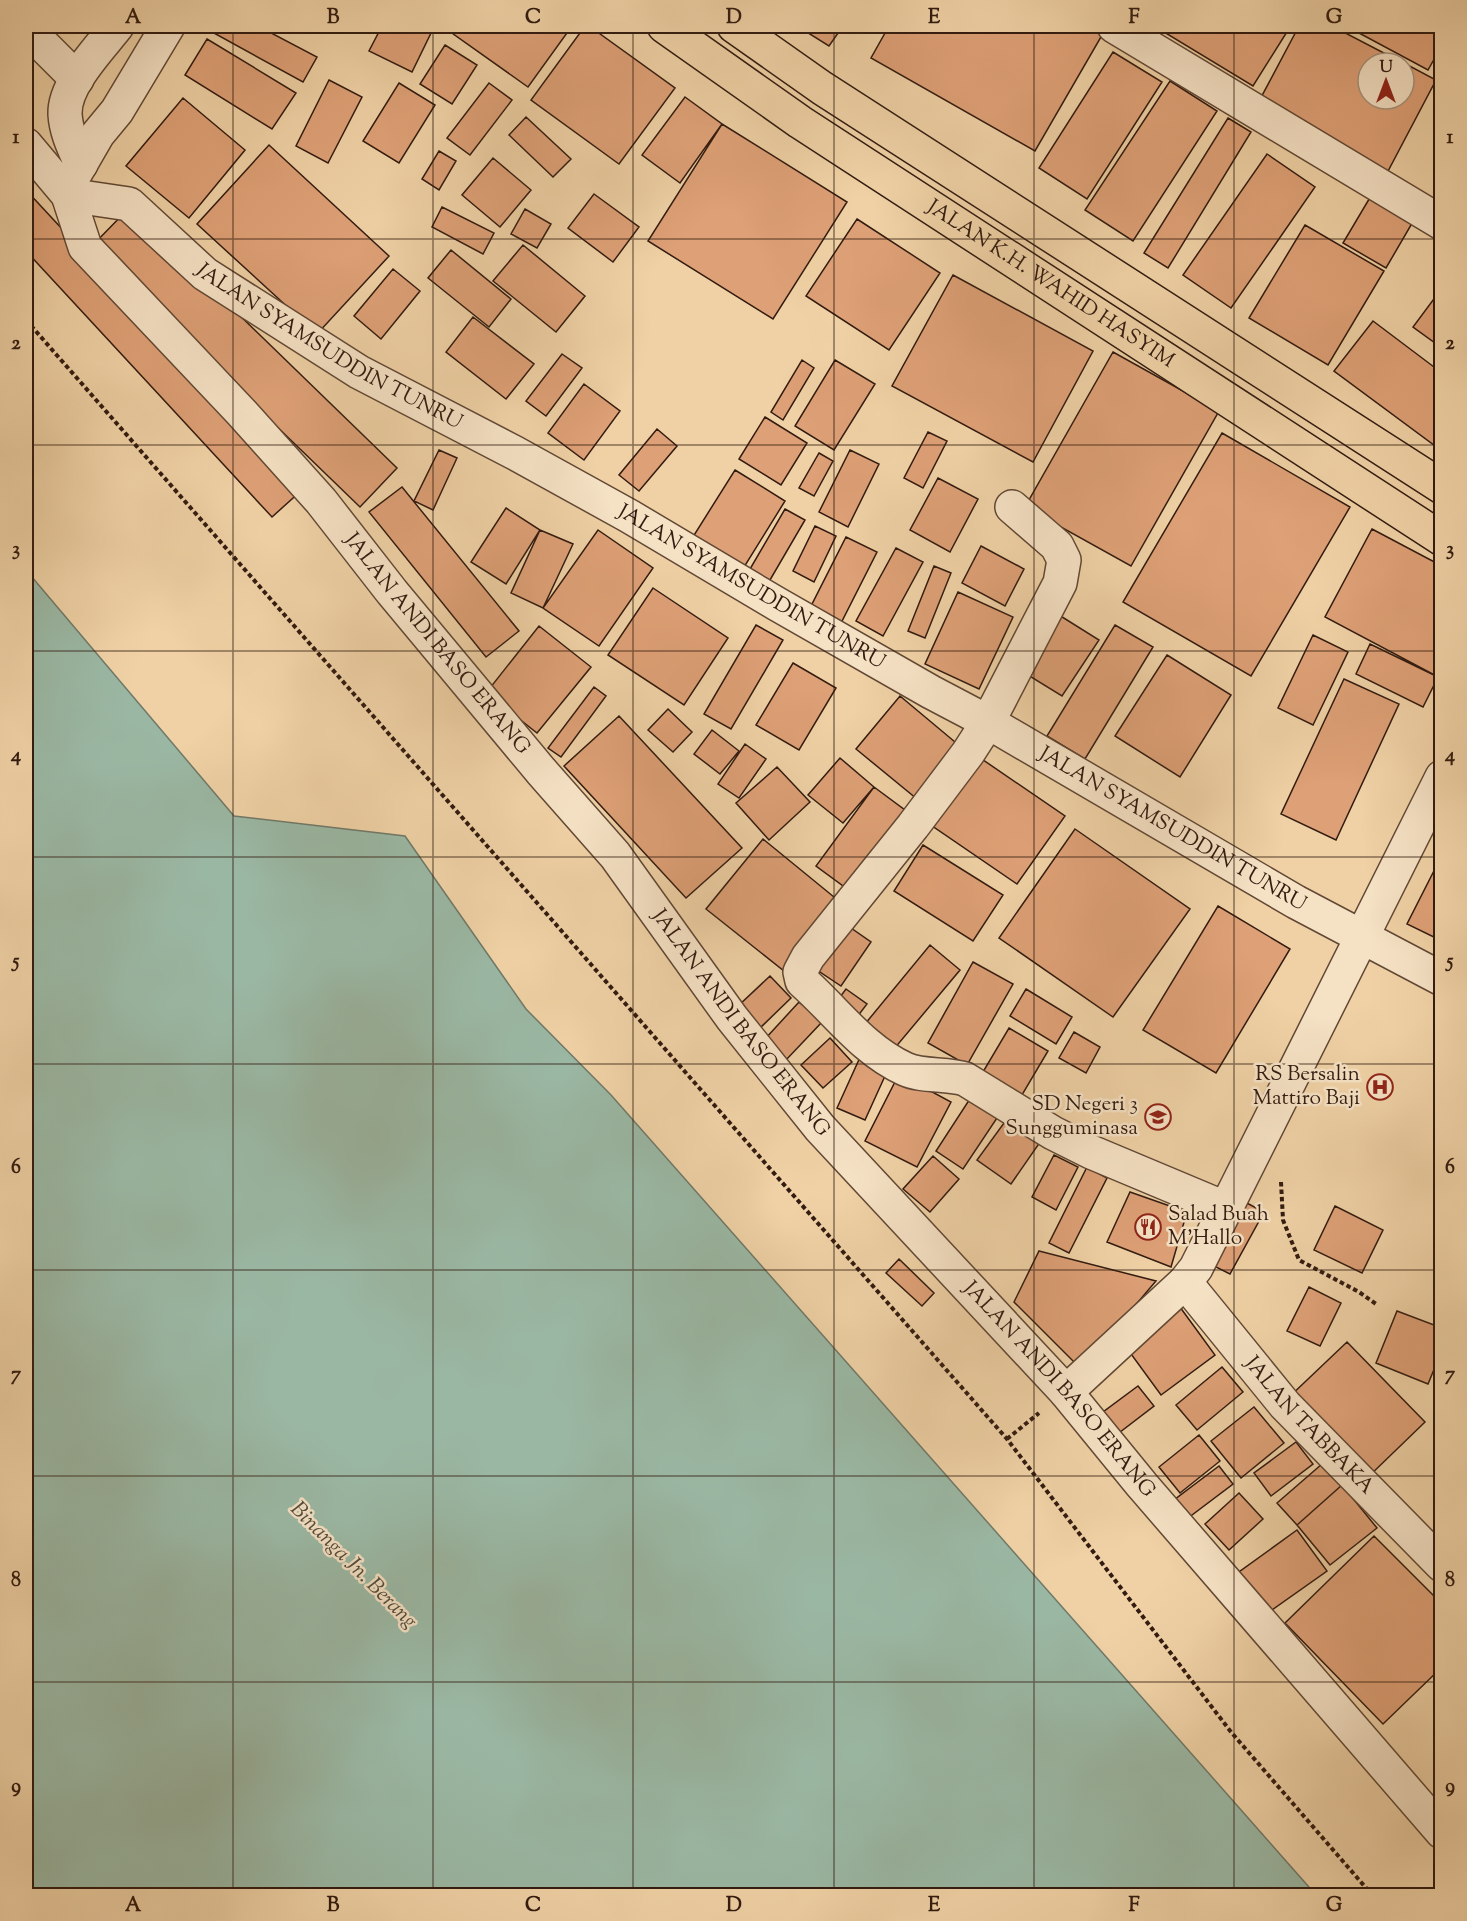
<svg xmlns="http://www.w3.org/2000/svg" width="1467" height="1921" font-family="'Sorts Mill Goudy',serif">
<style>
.water{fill:#9ab7a3;stroke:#707968;stroke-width:1.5}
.building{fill:#dea076;stroke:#321b10;stroke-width:1.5}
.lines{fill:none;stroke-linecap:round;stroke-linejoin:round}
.minor-casing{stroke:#614835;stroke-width:36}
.highway-casing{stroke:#321b10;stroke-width:36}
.path{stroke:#321b10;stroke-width:4;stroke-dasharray:4.5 3;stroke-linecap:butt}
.minor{stroke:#f5e1c4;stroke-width:33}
.highway{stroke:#efd1a5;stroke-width:33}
.grid{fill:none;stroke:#321b10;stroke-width:1.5;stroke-opacity:0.55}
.labels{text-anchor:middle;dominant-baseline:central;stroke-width:5;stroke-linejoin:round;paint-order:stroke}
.street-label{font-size:21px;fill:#321b10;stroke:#f5e1c4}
.poi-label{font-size:21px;fill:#321b10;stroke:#f5e1c4;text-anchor:end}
.water-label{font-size:22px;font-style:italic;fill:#514a3c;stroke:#f5e1c4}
.neatline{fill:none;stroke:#321b10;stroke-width:2}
.grid-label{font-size:20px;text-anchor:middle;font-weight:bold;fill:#321b10}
</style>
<rect width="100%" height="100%" fill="#efd1a5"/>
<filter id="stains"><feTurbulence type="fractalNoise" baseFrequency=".00333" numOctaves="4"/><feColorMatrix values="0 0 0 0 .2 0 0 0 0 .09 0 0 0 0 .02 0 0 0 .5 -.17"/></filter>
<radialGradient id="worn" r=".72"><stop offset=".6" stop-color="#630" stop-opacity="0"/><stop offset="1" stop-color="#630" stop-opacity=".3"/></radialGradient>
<!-- water -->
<path class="water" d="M 26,570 L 234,816 L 405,836 L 526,1009 L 611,1095 L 1316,1895 L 26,1895 Z"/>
<!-- building -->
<path class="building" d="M 204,26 L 258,26 L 317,57 L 303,82 L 203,27 Z
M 382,26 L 416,26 L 431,33 L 412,72 L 369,51 Z
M 442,26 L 572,26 L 528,87 Z
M 585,26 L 589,26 L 675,88 L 619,164 L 531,100 Z
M 797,26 L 843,26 L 829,46 Z
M 889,26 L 1098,26 L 1105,30 L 1035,151 L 871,58 Z
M 1154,26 L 1289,26 L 1290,27 L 1253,86 Z
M 1299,26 L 1332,26 L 1403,63 L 1368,63 L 1368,99 L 1404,99 L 1404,63 L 1436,80 L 1387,173 L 1257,105 Z
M 1346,26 L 1442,26 L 1442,45 L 1428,70 Z
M 207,39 L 296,93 L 272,129 L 185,75 Z
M 445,45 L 477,65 L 452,104 L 420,84 Z
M 1113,52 L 1162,82 L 1087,199 L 1039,168 Z
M 329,80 L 362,97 L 328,163 L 296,146 Z
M 1170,81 L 1217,111 L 1133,241 L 1085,210 Z
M 399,83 L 435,105 L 399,163 L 363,141 Z
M 489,83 L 512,100 L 470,155 L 447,138 Z
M 685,97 L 722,124 L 680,183 L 642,155 Z
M 183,98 L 245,150 L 189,218 L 126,166 Z
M 526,117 L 571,159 L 553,177 L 509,135 Z
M 1228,118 L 1251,132 L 1168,268 L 1144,253 Z
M 722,124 L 847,202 L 773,319 L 648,241 Z
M 269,145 L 389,256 L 317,334 L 197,224 Z
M 439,151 L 456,161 L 439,190 L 422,179 Z
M 1267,154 L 1315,187 L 1231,308 L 1183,275 Z
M 493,158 L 531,190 L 500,227 L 462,195 Z
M 1375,189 L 1418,213 L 1386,268 L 1343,243 Z
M 26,190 L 303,489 L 272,517 L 26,251 Z
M 594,194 L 639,227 L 613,262 L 568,228 Z
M 442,207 L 494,233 L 483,254 L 432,227 Z
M 129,208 L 397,468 L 360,507 L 91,247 Z
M 525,209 L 551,224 L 537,248 L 511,234 Z
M 857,219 L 940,273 L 889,350 L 806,296 Z
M 1305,225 L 1384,271 L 1328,365 L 1249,318 Z
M 523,245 L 585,296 L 556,332 L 493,281 Z
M 451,250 L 511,299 L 489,327 L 428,278 Z
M 393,269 L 420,291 L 381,339 L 354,316 Z
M 953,275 L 1093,351 L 1033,462 L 892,386 Z
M 1442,288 L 1442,348 L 1413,327 Z
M 473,317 L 534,364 L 506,399 L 446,352 Z
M 1373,321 L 1442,373 L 1442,451 L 1334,371 Z
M 1113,352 L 1219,411 L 1131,566 L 1025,507 Z
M 562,354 L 582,368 L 546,416 L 526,401 Z
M 802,360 L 814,368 L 783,420 L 771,412 Z
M 835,360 L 875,384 L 834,450 L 795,426 Z
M 584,384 L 620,411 L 584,460 L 548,433 Z
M 765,417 L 807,443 L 781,485 L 739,459 Z
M 657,429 L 677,446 L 639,491 L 619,475 Z
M 928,432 L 947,441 L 923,488 L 904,478 Z
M 1222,433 L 1350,507 L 1251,676 L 1123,602 Z
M 439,450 L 457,458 L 433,510 L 414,501 Z
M 850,450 L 879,464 L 848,527 L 819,512 Z
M 819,453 L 833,461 L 814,496 L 799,488 Z
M 735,470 L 785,501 L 741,572 L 691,540 Z
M 938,478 L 978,499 L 950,552 L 910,530 Z
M 402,487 L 519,631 L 486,657 L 369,512 Z
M 506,508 L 540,530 L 506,584 L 471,562 Z
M 785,509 L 805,520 L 763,592 L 743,581 Z
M 815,526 L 836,536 L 814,582 L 793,571 Z
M 1372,529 L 1442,566 L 1442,679 L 1325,617 Z
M 540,530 L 573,544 L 543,608 L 511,593 Z
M 598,530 L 653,568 L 599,646 L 543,608 Z
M 846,537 L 877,552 L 837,631 L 806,616 Z
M 981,546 L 1024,569 L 1005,606 L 962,583 Z
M 896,548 L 923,562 L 883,636 L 856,621 Z
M 934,566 L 951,573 L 925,638 L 908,631 Z
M 653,588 L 728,638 L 684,705 L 608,655 Z
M 958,592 L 1013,617 L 979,689 L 925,664 Z
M 1059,615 L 1099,640 L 1062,696 L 1023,672 Z
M 756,625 L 783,640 L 731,729 L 704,714 Z
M 1115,625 L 1153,647 L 1085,759 L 1047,736 Z
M 539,626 L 591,667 L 537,733 L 486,693 Z
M 1313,635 L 1348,652 L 1313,725 L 1278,708 Z
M 1370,644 L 1438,677 L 1423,707 L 1356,674 Z
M 1167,655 L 1231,695 L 1180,777 L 1115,736 Z
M 793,663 L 836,688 L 799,750 L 756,725 Z
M 1344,679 L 1399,704 L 1336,840 L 1281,814 Z
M 594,687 L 606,696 L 561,757 L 548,748 Z
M 900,696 L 961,747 L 917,799 L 856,749 Z
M 668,709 L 692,732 L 673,752 L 648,730 Z
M 619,716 L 742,848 L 686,898 L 564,766 Z
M 712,730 L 739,751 L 720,774 L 694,754 Z
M 745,744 L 766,759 L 739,798 L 718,784 Z
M 973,753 L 1065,816 L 1017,884 L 925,821 Z
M 840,758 L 874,787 L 843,823 L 808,795 Z
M 777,767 L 810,802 L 769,840 L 736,803 Z
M 874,787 L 913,816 L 854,894 L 816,866 Z
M 1075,829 L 1190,909 L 1113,1017 L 999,938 Z
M 763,839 L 845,906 L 789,975 L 706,909 Z
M 923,845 L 1003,895 L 973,941 L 894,891 Z
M 1442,855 L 1442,941 L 1407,924 Z
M 1218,906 L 1290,949 L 1216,1073 L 1143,1030 Z
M 838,919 L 871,942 L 841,986 L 808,964 Z
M 930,945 L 960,970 L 894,1049 L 865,1024 Z
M 973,962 L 1013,984 L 967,1065 L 928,1043 Z
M 770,976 L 791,998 L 759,1029 L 737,1007 Z
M 846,989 L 867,1004 L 854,1021 L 834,1005 Z
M 1026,989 L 1072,1017 L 1056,1044 L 1010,1016 Z
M 799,1002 L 822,1022 L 786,1060 L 765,1039 Z
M 1009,1028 L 1048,1051 L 1016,1105 L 977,1082 Z
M 1074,1032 L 1100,1047 L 1086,1073 L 1059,1058 Z
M 830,1038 L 852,1062 L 823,1088 L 801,1065 Z
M 862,1053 L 890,1065 L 865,1120 L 837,1108 Z
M 899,1074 L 951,1102 L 917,1167 L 865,1141 Z
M 975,1091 L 1003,1109 L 963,1169 L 936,1151 Z
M 1012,1112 L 1045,1135 L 1011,1184 L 977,1160 Z
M 1054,1155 L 1078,1167 L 1056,1210 L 1032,1197 Z
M 933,1156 L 959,1179 L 930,1212 L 903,1189 Z
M 1087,1167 L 1107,1178 L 1069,1253 L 1049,1243 Z
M 1130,1192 L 1187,1212 L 1171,1267 L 1107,1242 Z
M 1243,1201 L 1264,1212 L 1230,1274 L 1210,1264 Z
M 1335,1206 L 1383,1230 L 1362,1273 L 1314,1250 Z
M 1039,1251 L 1156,1281 L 1081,1369 L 1014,1302 Z
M 899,1259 L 934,1293 L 922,1306 L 886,1273 Z
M 1309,1287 L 1341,1303 L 1320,1346 L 1287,1331 Z
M 1177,1303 L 1215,1355 L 1161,1395 L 1123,1343 Z
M 1397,1311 L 1442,1328 L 1442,1350 L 1428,1384 L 1376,1363 Z
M 1347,1342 L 1425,1422 L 1364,1481 L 1286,1400 Z
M 1222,1367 L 1243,1392 L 1197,1430 L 1176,1405 Z
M 1138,1386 L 1154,1406 L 1111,1439 L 1095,1418 Z
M 1254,1407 L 1284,1443 L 1241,1478 L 1211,1441 Z
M 1199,1435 L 1220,1461 L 1180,1493 L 1159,1467 Z
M 1296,1442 L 1313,1464 L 1271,1496 L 1254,1473 Z
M 1322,1464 L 1342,1485 L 1297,1525 L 1277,1503 Z
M 1219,1466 L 1233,1484 L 1188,1518 L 1174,1500 Z
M 1342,1485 L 1377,1528 L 1330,1565 L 1297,1525 Z
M 1239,1493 L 1263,1519 L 1229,1550 L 1205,1524 Z
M 1297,1530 L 1327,1571 L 1262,1617 L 1232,1577 Z
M 1374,1536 L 1442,1604 L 1442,1667 L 1383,1724 L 1285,1623 Z"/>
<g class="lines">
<!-- minor casing -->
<g class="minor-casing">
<g id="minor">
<path d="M 1114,26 L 1442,223"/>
<path d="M 26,28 L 77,79"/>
<path id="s1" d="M 26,145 L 68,195 L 85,247 L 242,413 L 321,501 L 392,592 L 541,771 L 615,855 L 732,1018 L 820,1128 L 1066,1392 L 1142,1485 L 1442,1832"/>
<path d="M 81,164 C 74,148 66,132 65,114 C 64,84 100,48 117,26"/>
<path id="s2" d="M 68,195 L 129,204 L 205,274 L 359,372 L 515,453 L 629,516 L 777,604 L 931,692 L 988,722 L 1296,902 L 1442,979"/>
<path d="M 68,195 L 72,179 L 98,134 L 117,111 L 168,26"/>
<path d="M 1012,507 L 1057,546 L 1064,560 L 1060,583 L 988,722 L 968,753 L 913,826 L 808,957 L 800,972 L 802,981 C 835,1010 863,1050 905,1069 C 922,1077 946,1073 965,1079 L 1053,1133 L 1091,1152 L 1227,1209"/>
<path id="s3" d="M 1185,1282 L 1285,1405 L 1442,1565"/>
<path d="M 1066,1392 L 1185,1282 L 1196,1268 L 1442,777"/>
</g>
</g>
<!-- highway casing -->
<g class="highway-casing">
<g id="highway">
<path id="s4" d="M 664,26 L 800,122 L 1442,539"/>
<path d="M 734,26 L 822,88 L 1442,487"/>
</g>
</g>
<!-- path -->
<path class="path" d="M 26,320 L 1007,1439 L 1231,1732 L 1373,1896
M 1281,1182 L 1283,1220 L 1299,1260 L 1359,1292 L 1376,1304
M 1007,1439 L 1039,1413"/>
<!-- minor -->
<use href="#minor" class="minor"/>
<!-- highway -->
<use href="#highway" class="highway"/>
</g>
<!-- grid -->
<path class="grid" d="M 233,26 L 233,1896M 433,26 L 433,1896M 633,26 L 633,1896M 834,26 L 834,1896M 1034,26 L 1034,1896M 1234,26 L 1234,1896M 26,239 L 1442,239M 26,445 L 1442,445M 26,651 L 1442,651M 26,857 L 1442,857M 26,1064 L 1442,1064M 26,1270 L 1442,1270M 26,1476 L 1442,1476M 26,1682 L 1442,1682"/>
<!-- icons -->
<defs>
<g id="hospital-ring" transform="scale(1.35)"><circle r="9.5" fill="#f5e1c4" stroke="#8f2418" stroke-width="1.5"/><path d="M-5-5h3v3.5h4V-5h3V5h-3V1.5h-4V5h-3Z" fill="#8f2418"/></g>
<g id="school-ring" transform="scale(1.35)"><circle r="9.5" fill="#f5e1c4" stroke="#8f2418" stroke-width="1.5"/><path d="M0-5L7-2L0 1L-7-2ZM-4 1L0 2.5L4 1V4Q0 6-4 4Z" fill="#8f2418"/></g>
<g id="restaurant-ring" transform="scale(1.35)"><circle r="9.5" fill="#f5e1c4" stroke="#8f2418" stroke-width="1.5"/><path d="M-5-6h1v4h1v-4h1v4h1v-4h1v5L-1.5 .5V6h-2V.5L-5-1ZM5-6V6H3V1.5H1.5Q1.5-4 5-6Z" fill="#8f2418"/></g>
</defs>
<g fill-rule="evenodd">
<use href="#hospital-ring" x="1380" y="1087"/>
<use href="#school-ring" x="1158" y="1117"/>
<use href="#restaurant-ring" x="1148" y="1227"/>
</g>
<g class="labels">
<!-- street labels -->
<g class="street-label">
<text stroke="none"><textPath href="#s4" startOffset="465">JALAN K.H. WAHID HASYIM</textPath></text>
<text stroke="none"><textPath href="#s2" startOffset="309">JALAN SYAMSUDDIN TUNRU</textPath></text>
<text stroke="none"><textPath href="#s2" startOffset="795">JALAN SYAMSUDDIN TUNRU</textPath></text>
<text stroke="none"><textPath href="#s1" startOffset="651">JALAN ANDI BASO ERANG</textPath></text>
<text stroke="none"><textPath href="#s2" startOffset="1281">JALAN SYAMSUDDIN TUNRU</textPath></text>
<text stroke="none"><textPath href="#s1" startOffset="1137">JALAN ANDI BASO ERANG</textPath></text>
<text stroke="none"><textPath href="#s1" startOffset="1623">JALAN ANDI BASO ERANG</textPath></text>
<text stroke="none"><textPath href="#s3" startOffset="190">JALAN TABBAKA</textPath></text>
</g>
<!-- poi labels -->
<g class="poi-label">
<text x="1360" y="1075">RS Bersalin<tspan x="1360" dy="24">Mattiro Baji</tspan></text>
<text x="1138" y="1105">SD Negeri 3<tspan x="1138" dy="24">Sungguminasa</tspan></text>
<text x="1168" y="1215" text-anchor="start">Salad Buah<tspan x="1168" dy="24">M'Hallo</tspan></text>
</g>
<!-- water labels -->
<g class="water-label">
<text transform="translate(353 1566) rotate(45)">Binanga Jn. Berang</text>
</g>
</g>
<!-- margin -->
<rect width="1467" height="1921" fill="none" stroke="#efd1a5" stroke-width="66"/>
<!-- north arrow -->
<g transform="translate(1386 81)"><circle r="28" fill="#f5e1c4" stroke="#a7927c" stroke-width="1.5"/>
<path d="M0-4.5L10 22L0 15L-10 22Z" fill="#8f2418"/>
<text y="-9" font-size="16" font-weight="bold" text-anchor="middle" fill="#321b10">U</text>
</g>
<rect x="33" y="33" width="1401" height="1855" class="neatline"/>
<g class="grid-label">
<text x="133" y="23">A</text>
<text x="333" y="23">B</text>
<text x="533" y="23">C</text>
<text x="734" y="23">D</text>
<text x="934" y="23">E</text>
<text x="1134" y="23">F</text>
<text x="1334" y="23">G</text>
<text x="16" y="143">1</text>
<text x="1450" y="143">1</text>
<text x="16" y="349">2</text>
<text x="1450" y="349">2</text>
<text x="16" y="555">3</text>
<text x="1450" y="555">3</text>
<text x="16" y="761">4</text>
<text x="1450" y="761">4</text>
<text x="16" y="967">5</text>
<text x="1450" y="967">5</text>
<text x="16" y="1173">6</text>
<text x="1450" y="1173">6</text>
<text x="16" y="1380">7</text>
<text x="1450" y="1380">7</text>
<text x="16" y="1586">8</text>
<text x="1450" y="1586">8</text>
<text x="16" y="1792">9</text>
<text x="1450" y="1792">9</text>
<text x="133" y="1911">A</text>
<text x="333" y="1911">B</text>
<text x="533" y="1911">C</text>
<text x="734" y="1911">D</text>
<text x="934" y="1911">E</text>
<text x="1134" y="1911">F</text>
<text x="1334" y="1911">G</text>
</g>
<rect width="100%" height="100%" filter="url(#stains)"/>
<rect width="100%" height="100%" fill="url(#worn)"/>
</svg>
